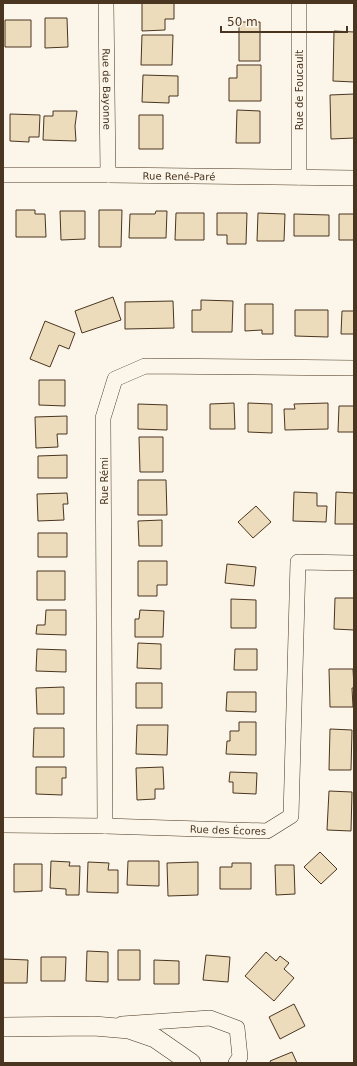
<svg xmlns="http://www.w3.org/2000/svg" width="357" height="1066" font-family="'DejaVu Sans',sans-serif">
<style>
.building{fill:#ecdcbc;stroke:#4a3520}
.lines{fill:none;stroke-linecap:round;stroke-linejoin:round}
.minor-casing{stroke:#4a3520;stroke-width:16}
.tertiary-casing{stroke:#4a3520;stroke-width:20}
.minor{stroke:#fbf6e9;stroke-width:15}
.tertiary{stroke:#fbf6e9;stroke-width:19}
.labels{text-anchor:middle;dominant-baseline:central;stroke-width:3;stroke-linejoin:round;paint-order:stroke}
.street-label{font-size:10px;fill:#4a3520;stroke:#fbf6e9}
</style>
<rect width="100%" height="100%" fill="#fbf6e9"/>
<!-- building -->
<path class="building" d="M 142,3 L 174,3 L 174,19 L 165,19 L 165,30 L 142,31 Z
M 45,18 L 67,18 L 68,47 L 45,48 Z
M 5,20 L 31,20 L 31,47 L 5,47 Z
M 239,22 L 260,22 L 260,61 L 239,61 Z
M 334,31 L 354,32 L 354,82 L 333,81 Z
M 142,35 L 173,35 L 172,65 L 141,65 Z
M 237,65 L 261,65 L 261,101 L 229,101 L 229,78 L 237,78 Z
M 143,75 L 178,76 L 178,96 L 169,96 L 169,103 L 142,102 Z
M 354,94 L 354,138 L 331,139 L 330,95 Z
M 237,110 L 260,111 L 260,143 L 236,143 Z
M 53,111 L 77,111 L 75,126 L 76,141 L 43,140 L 44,116 L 53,116 Z
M 10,114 L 40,115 L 39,137 L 29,137 L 29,142 L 10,141 Z
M 139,115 L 163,115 L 163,149 L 139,149 Z
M 16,210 L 35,210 L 35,214 L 45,214 L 46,237 L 16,237 Z
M 99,210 L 122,210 L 121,247 L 99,247 Z
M 60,211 L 85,211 L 85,239 L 61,240 Z
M 156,211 L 167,211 L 166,238 L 129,238 L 130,214 L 155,214 Z
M 176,213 L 204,213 L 204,240 L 175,240 Z
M 217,213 L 247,213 L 246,244 L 227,244 L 227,235 L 217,235 Z
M 258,213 L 285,214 L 284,241 L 257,241 Z
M 294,214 L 329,215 L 329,236 L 294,236 Z
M 339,214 L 354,214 L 354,240 L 339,240 Z
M 113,297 L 121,320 L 82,333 L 75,311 Z
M 201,300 L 233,301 L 232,332 L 192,332 L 192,310 L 201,310 Z
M 173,301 L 174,328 L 125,329 L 125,302 Z
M 245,304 L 273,304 L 273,334 L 262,334 L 262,330 L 245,331 Z
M 295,310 L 328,310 L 328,337 L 295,336 Z
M 342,311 L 354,311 L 354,334 L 341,334 Z
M 45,321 L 75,333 L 69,349 L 59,345 L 50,367 L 30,359 Z
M 39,380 L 65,380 L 65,406 L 39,405 Z
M 234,403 L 235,429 L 210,429 L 210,404 Z
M 248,403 L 272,404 L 272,433 L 248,432 Z
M 328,403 L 328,429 L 285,430 L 284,409 L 295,409 L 294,404 Z
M 138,404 L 167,405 L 167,430 L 138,429 Z
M 339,406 L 354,406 L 354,432 L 338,432 Z
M 67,416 L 67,434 L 57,434 L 58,447 L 36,448 L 35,417 Z
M 139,437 L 163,437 L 163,472 L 140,472 Z
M 67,455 L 67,478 L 38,478 L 38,456 Z
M 138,480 L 166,480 L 167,515 L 138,515 Z
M 294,492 L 317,493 L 317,506 L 327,506 L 326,522 L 293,521 Z
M 336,492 L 354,493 L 354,524 L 335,524 Z
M 67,493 L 68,504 L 63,504 L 64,520 L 38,521 L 37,494 Z
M 256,506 L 271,522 L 253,538 L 238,522 Z
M 162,520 L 162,546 L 139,546 L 138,521 Z
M 38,533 L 67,533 L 67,557 L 38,557 Z
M 138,561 L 167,561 L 167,585 L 157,585 L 157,596 L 138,596 Z
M 227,564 L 256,567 L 254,586 L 225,583 Z
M 37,571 L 65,571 L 65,600 L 37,600 Z
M 335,598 L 354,598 L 354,630 L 334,629 Z
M 231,599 L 256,600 L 256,628 L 231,628 Z
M 46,610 L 66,610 L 66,635 L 36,634 L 37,625 L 45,625 Z
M 140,610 L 164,611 L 163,637 L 135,637 L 135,619 L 139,619 Z
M 138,643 L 161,644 L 161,669 L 137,668 Z
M 37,649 L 66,650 L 66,672 L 36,671 Z
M 235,649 L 257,649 L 257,670 L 234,670 Z
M 329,669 L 353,669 L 354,688 L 352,688 L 353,707 L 330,707 Z
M 136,683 L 162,683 L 162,708 L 136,708 Z
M 64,687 L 64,714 L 37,714 L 36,688 Z
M 227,692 L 256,692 L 256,712 L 226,711 Z
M 239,722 L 256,722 L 256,755 L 226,754 L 227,741 L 230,741 L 230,731 L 239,731 Z
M 137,725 L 168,725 L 167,755 L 136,754 Z
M 34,728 L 64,728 L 64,757 L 33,757 Z
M 330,729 L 352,730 L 351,770 L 329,770 Z
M 36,767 L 66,767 L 66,778 L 62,778 L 62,795 L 36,794 Z
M 163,767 L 164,789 L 155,789 L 155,799 L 137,800 L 136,768 Z
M 230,772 L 257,773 L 256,794 L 233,793 L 233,782 L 229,782 Z
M 329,791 L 352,792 L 351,831 L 327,830 Z
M 320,852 L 337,869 L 321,884 L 304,867 Z
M 51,861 L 70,862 L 69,866 L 80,866 L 79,895 L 66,895 L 66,889 L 50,888 Z
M 128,861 L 159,861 L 159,886 L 127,885 Z
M 88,862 L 109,863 L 108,870 L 118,870 L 118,893 L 87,892 Z
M 198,862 L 198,895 L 168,896 L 167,863 Z
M 232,863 L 251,863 L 251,889 L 220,889 L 220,867 L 232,867 Z
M 14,864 L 42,864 L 42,891 L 14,892 Z
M 275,865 L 294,865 L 295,894 L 276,895 Z
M 118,950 L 140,950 L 140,980 L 118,980 Z
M 87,951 L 108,952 L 108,982 L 86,981 Z
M 266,952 L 276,961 L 280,956 L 289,963 L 284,969 L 294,978 L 274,1001 L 245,976 Z
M 206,955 L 230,957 L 228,982 L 203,980 Z
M 41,957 L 66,957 L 65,981 L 41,981 Z
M 3,959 L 28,960 L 27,983 L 3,983 Z
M 154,960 L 179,961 L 179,984 L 154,984 Z
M 294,1004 L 305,1026 L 280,1039 L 269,1017 Z
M 292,1052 L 297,1063 L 271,1063 L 270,1061 Z"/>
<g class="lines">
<!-- minor casing -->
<g class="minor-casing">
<g id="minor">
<path id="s1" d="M 106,3 L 108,175"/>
<path id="s2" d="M 3,175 L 108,175 L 354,178"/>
<path d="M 299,177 L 299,3"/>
<path id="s3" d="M 3,825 L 105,826 L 267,831 L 291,816 L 298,562 L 354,563"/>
<path d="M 105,826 L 103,418 L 115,379 L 145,366 L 354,368"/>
<path d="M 122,1024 L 210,1018 L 237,1028 L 240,1057 L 236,1063"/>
</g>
</g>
<!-- tertiary casing -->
<g class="tertiary-casing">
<path id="tertiary" d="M 3,1027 L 94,1026 L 129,1029 L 155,1038 L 191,1063"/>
</g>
<!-- minor -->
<use href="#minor" class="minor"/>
<!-- tertiary -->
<use href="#tertiary" class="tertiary"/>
</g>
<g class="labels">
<!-- street labels -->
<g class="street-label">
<text stroke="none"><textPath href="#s1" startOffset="86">Rue de Bayonne</textPath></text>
<text transform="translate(299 90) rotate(-90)">Rue de Foucault</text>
<text stroke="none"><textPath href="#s2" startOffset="176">Rue René-Paré</textPath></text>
<text transform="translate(104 481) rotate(-90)">Rue Rémi</text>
<text stroke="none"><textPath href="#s3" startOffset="225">Rue des Écores</textPath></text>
</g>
</g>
<!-- border -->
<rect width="357" height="1066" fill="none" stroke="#4a3520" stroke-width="8"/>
<!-- scale -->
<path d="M221 26v6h126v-6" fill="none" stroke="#4a3520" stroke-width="2"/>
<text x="227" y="26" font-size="12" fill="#4a3520" stroke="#fbf6e9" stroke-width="3" paint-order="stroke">50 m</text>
</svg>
